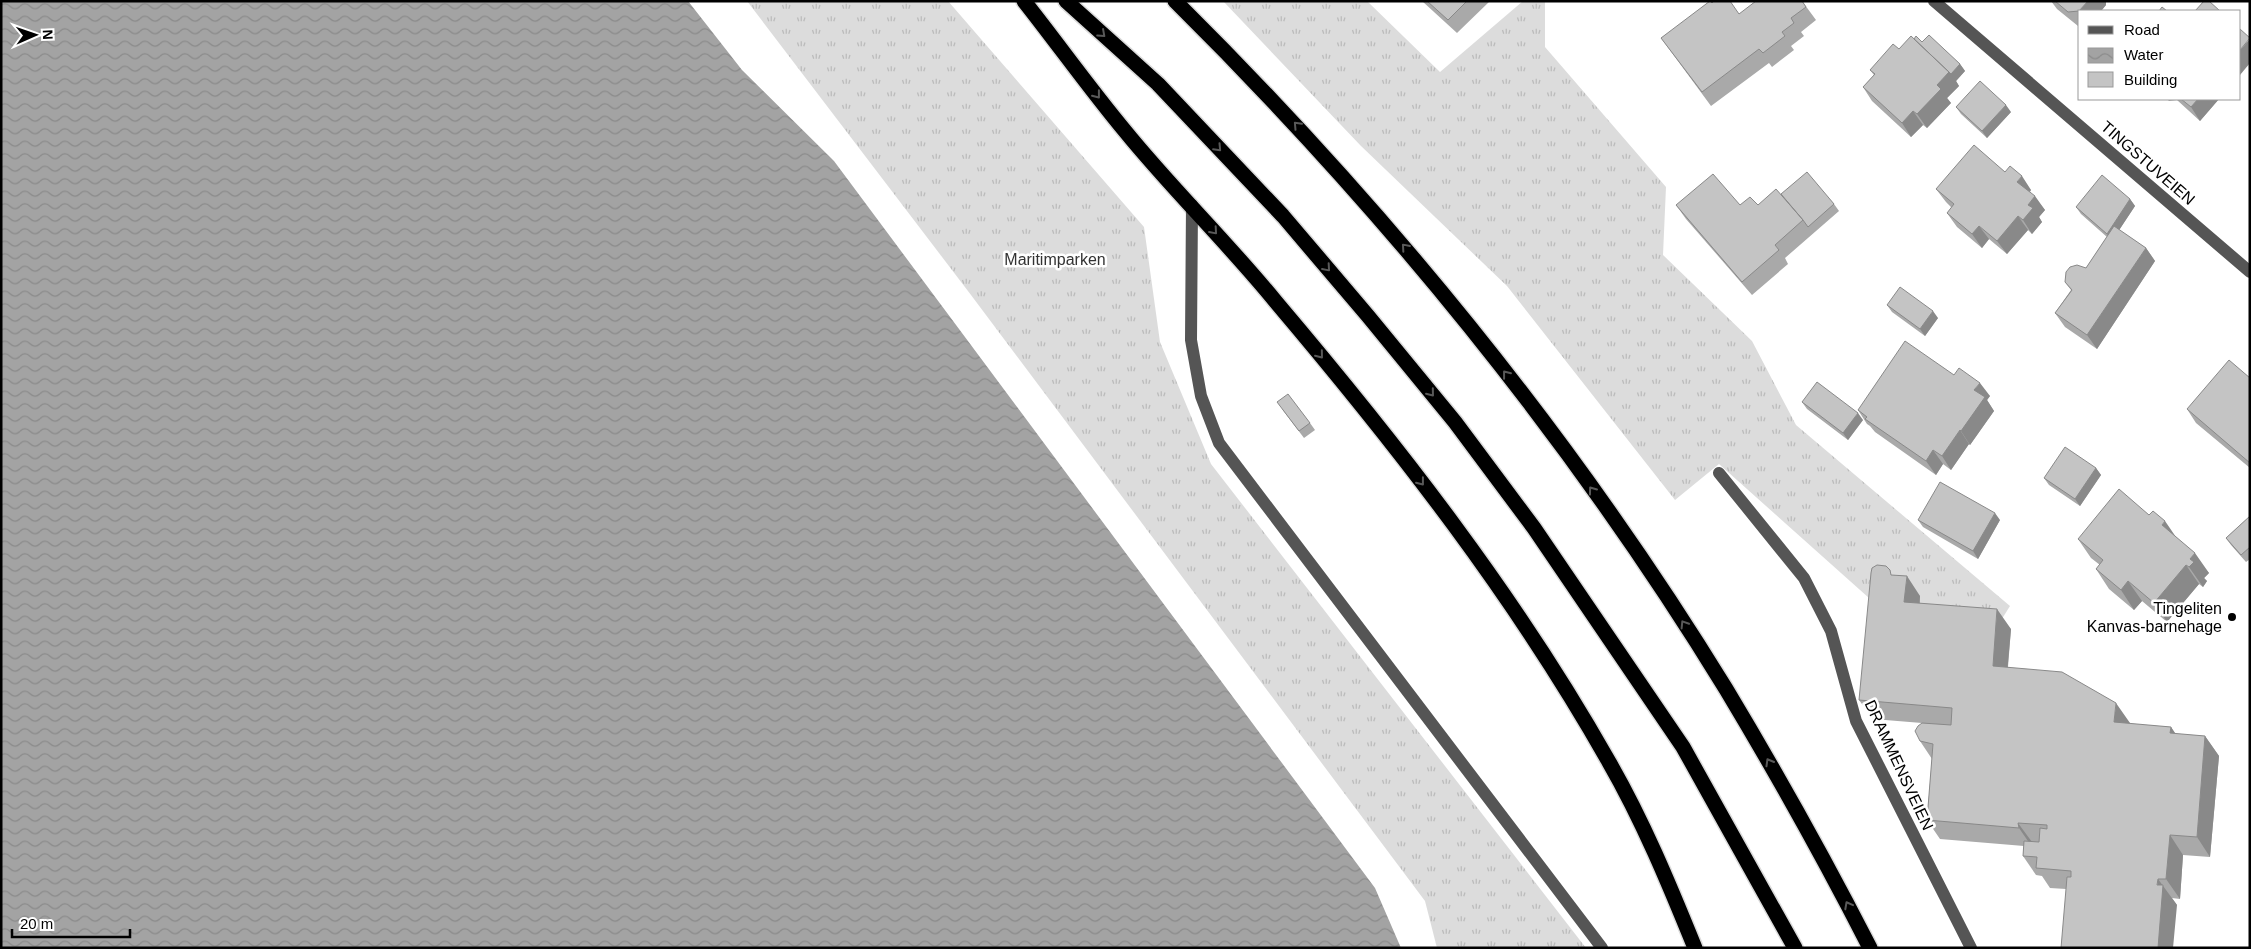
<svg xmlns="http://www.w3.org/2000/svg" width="2251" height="949" font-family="Helvetica,sans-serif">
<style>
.grass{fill:url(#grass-tufts)}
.water{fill:url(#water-waves)}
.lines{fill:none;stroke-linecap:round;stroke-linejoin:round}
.highway-casing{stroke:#dbdbdb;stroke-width:18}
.minor{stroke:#555;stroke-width:12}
.highway{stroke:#000;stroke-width:15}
.wall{fill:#a9a9a9}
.shaded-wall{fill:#898989}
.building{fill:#c4c4c4;stroke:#898989}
.oneway{stroke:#595959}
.poi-dot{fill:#000;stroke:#fff;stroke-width:2}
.labels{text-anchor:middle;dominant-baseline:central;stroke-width:5;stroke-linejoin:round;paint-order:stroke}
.street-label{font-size:16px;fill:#000;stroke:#fff}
.park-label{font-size:16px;fill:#333;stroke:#fff}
.poi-label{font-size:16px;fill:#000;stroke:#fff;text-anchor:end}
</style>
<defs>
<pattern id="grass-tufts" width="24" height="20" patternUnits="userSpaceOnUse" patternTransform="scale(1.25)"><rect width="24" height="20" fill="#dcdcdc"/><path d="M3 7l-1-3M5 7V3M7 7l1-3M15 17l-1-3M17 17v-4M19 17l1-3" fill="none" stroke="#bbb"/></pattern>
<pattern id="water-waves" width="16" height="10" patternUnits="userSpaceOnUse" patternTransform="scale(1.25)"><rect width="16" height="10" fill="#a3a3a3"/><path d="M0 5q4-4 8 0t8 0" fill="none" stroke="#8b8b8b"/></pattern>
</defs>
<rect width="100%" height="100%" fill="#fff"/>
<!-- grass -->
<path class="grass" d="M 747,1 L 948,1 L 1144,227 L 1160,342 L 1211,464 L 1586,948 L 1437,948 L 1425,901 L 971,295 Z
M 1223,1 L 1367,1 L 1440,72 L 1523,1 L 1545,1 L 1545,47 L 1666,187 L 1663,255 L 1752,341 L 1796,425 L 2010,606 L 1995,630 L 1869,598 L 1719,464 L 1675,500 L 1507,286 L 1361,146 Z"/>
<!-- water -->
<path class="water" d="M 1,1 L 688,1 L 742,70 L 834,161 L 1375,888 L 1401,948 L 1,948 Z"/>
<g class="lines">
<!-- highway casing -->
<g class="highway-casing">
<path id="highway" d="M 1024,1 C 1058,44 1090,89 1125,131 C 1173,190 1228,243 1276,302 C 1398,446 1516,597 1609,762 C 1643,821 1669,884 1695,948
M 1066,1 L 1158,84 L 1283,216 L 1368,316 L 1455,422 L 1534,528 L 1683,747 L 1795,948
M 1175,1 C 1384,208 1572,438 1726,689 C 1777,774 1825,860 1870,948"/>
</g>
<!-- minor -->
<path class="minor" d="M 1934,1 L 2250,272
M 1192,205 L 1191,340 L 1201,396 L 1219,443 L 1602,948
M 1719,473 L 1804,578 L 1831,631 L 1856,721 L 1971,948"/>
<!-- highway -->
<use href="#highway" class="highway"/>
</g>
<!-- wall -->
<path class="wall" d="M 1422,1 L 1490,1 L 1457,33 Z
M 1802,1 L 1816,20 L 1801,32 L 1804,36 L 1791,46 L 1794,50 L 1772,67 L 1769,63 L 1711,106 L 1661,38 L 1712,3 L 1739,14 Z
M 2051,1 L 2106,1 L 2106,5 L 2101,11 L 2080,11 L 2080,25 L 2078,26 L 2057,9 Z
M 1914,39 L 1922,42 L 1960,64 L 1965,71 L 1956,81 L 1959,86 L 1947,98 L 1951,103 L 1927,128 L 1923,125 L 1911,137 L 1872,101 L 1863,87 L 1874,75 L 1870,70 Z
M 2167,99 L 2219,99 L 2200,121 L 2177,100 L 2169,101 Z
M 1956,107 L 2011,112 L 1987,138 L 1961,114 Z
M 2005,172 L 2031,190 L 2030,192 L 2045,210 L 2039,217 L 2042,222 L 2032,234 L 2028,230 L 2007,254 L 1989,239 L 1982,248 L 1957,227 L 1947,213 L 1952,208 L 1946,202 L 1936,189 Z
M 1781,194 L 1834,204 L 1839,211 L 1785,258 L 1788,264 L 1752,295 L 1686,219 L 1676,205 L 1758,205 Z
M 2130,199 L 2135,206 L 2119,230 L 2146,248 L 2155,261 L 2097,349 L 2065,327 L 2055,313 L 2071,290 L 2065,282 L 2086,268 L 2107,237 L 2081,214 L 2076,207 Z
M 1887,305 L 1938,318 L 1925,336 L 1892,312 Z
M 1954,375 L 1990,396 L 1987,400 L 1994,411 L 1970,445 L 1969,444 L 1951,470 L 1943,464 L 1936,475 L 1875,432 L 1870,426 L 1867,424 L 1858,410 Z
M 2250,378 L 2250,468 L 2196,423 L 2187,409 Z
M 1802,402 L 1863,420 L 1848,440 L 1807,409 Z
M 1282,409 L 1310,423 L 1315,430 L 1304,438 Z
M 2096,468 L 2101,475 L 2080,506 L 2049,485 L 2044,478 Z
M 2250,516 L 2250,559 L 2246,562 L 2231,545 L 2226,538 Z
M 1918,520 L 2000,520 L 1978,559 L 1923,527 Z
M 2176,537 L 2209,573 L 2204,578 L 2207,581 L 2203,587 L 2199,584 L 2167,622 L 2142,601 L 2134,610 L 2109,589 L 2096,569 L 2100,565 L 2091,558 L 2078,539 Z
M 1894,575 L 1920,596 L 1920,603 L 2011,629 L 2008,667 L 2130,723 L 2130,724 L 2171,727 L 2175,734 L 2205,736 L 2219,756 L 2210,857 L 2183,855 L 2180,899 L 2172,898 L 2177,905 L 2066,889 L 2050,888 L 2042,876 L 2036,875 L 2023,856 L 2024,846 L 1940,839 L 1927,820 L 1932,759 L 1920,741 L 1922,723 L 1873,719 L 1859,700 Z"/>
<!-- shaded-wall -->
<path class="shaded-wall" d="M 2088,1 L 2106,1 L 2106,5 L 2101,11 L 2079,11 Z
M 2250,39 L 2250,63 L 2240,75 L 2240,50 Z
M 1960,64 L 1965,71 L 1956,81 L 1959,86 L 1947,98 L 1951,103 L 1927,128 L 1917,114 L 1937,85 L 1949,72 Z
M 2198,99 L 2219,99 L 2200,121 L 2191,107 Z
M 2006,105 L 2011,112 L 1987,138 L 1982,131 Z
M 1913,111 L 1923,125 L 1911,137 L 1902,123 Z
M 2022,176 L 2031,190 L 2027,195 L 2017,182 Z
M 2035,196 L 2045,210 L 2039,217 L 2042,222 L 2032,234 L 2023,220 L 2028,205 Z
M 2130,199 L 2135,206 L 2112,241 L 2107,234 Z
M 2018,216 L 2028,230 L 2007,254 L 1997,241 Z
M 1979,226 L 1989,239 L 1982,248 L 1972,234 Z
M 2146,248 L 2155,261 L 2097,349 L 2087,335 Z
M 1933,311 L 1938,318 L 1925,336 L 1920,329 Z
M 1980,383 L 1990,396 L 1987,400 L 1994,411 L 1970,445 L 1961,431 L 1974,390 Z
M 1858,413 L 1863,420 L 1848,440 L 1843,433 Z
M 1960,430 L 1969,444 L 1951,470 L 1942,456 Z
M 1933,450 L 1943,464 L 1936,475 L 1926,461 Z
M 2096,468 L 2101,475 L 2080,506 L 2075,499 Z
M 1995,513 L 2000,520 L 1978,559 L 1973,551 Z
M 2165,521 L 2178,540 L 2162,525 Z
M 2195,553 L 2209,573 L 2204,578 L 2207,581 L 2203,587 L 2189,567 L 2190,559 Z
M 2186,565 L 2199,584 L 2167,622 L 2154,603 Z
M 1907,576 L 1920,596 L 1918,621 L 1904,602 Z
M 2128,581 L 2142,601 L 2134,610 L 2121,590 Z
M 1997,609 L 2011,629 L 2006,685 L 1993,666 Z
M 2116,703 L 2130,723 L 2128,742 L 2114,722 Z
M 2171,727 L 2184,746 L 2170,733 Z
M 2205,736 L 2219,756 L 2210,857 L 2197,837 Z
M 2018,823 L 2032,842 L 2032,847 L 2019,828 Z
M 2170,835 L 2183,855 L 2180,899 L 2166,879 Z
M 2158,879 L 2177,905 L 2173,948 L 2158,948 Z"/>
<!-- building -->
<path class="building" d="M 1427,1 L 1467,1 L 1448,20 Z
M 1710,1 L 1712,3 L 1714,1 L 1730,1 L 1739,14 L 1756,1 L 1802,1 L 1806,7 L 1791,18 L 1794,23 L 1782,32 L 1785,36 L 1763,53 L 1759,49 L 1702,92 L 1661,38 Z
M 2055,1 L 2088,1 L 2079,11 L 2068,12 Z
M 2204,1 L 2209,1 L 2220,11 L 2195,11 Z
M 2162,7 L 2167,11 L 2159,11 Z
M 2240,29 L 2250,38 L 2240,50 Z
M 1929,35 L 1960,64 L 1951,74 L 1914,39 L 1916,36 L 1922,42 Z
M 1911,36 L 1949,72 L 1937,85 L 1941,89 L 1917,114 L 1913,111 L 1902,123 L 1863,87 L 1875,74 L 1870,70 L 1893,44 L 1899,49 Z
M 1980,81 L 2006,105 L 1982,131 L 1956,107 Z
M 2181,99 L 2198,99 L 2191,107 Z
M 1974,145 L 2005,172 L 2010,166 L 2022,176 L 2017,182 L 2035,196 L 2028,205 L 2033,208 L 2023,220 L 2018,216 L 1997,241 L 1979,226 L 1972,234 L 1947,213 L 1954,204 L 1936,189 Z
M 1807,172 L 1834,204 L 1808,227 L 1803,220 L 1781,194 Z
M 1713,174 L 1740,205 L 1750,197 L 1758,205 L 1776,189 L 1803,220 L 1775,245 L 1779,250 L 1742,282 L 1676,205 Z
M 2102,175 L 2130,199 L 2107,234 L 2076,207 Z
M 2114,226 L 2146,248 L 2087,335 L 2055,313 L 2072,290 L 2065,282 L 2066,272 L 2070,267 L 2077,265 L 2086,268 Z
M 1900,287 L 1933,311 L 1920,329 L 1887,305 Z
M 1905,341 L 1954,375 L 1959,368 L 1980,383 L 1974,390 L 1985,397 L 1961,431 L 1960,430 L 1942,456 L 1933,450 L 1926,461 L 1865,419 L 1867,417 L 1858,410 Z
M 2229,360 L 2250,378 L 2250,463 L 2187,409 Z
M 1817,382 L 1858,413 L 1843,433 L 1802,402 Z
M 1288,394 L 1310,423 L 1299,431 L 1277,402 Z
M 2065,447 L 2096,468 L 2075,499 L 2044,478 Z
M 1940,482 L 1995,513 L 1973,551 L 1918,520 Z
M 2119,489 L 2149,515 L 2153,511 L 2165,521 L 2162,525 L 2195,553 L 2190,559 L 2194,562 L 2189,567 L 2186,565 L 2154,603 L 2128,581 L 2121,590 L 2096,569 L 2103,560 L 2078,539 Z
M 2250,516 L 2250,547 L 2241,555 L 2226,538 Z
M 1877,565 L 1886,566 L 1890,570 L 1891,575 L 1907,576 L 1904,602 L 1997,609 L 1993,666 L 2062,672 L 2116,703 L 2114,722 L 2171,727 L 2170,733 L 2205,736 L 2197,837 L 2170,835 L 2166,879 L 2158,879 L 2157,885 L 2163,885 L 2158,948 L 2061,948 L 2067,877 L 2071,877 L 2071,871 L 2036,868 L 2037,857 L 2023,856 L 2024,841 L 2039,842 L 2040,828 L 2047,829 L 2047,825 L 2018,823 L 2019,828 L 1927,820 L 1933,744 L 1920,741 L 1915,731 L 1918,726 L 1922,723 L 1951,725 L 1952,708 L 1859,700 L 1871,573 L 1872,568 Z"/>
<!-- one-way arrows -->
<defs><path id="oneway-chevron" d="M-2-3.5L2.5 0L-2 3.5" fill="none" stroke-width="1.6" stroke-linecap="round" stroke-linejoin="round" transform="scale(1.25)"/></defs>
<g class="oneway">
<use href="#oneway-chevron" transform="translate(1102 34) rotate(42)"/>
<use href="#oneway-chevron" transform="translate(1097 95) rotate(52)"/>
<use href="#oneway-chevron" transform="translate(1297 125) rotate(-133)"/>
<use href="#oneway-chevron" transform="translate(1218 148) rotate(47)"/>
<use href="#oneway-chevron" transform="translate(1214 231) rotate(49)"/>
<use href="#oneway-chevron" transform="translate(1405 247) rotate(-131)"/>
<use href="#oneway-chevron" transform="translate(1327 268) rotate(49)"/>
<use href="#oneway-chevron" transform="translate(1320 355) rotate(51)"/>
<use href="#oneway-chevron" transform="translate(1506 374) rotate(-128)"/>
<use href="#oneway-chevron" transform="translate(1431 393) rotate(51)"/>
<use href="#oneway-chevron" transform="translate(1421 482) rotate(52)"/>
<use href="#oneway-chevron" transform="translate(1592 490) rotate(-126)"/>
<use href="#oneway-chevron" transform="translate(1684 624) rotate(-122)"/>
<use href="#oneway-chevron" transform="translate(1769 762) rotate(-120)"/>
<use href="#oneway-chevron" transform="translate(1848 905) rotate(-118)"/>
</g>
<!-- markers -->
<circle class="poi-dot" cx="2232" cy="617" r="5"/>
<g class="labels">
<!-- street labels -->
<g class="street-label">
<text transform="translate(2148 163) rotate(41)">TINGSTUVEIEN</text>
<text transform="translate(1899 765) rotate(65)">DRAMMENSVEIEN</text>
</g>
<!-- park labels -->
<g class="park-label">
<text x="1055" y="259">Maritimparken</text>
</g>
<!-- poi labels -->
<g class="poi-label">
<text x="2222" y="608">Tingeliten<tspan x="2222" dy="18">Kanvas-barnehage</tspan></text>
</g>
</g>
<!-- border -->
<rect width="2251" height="949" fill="none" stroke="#000000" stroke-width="5"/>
<!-- legend -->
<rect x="2078" y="10" width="162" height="90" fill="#ffffff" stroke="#999999"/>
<rect x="2088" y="26" width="25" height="8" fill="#555555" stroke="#999999"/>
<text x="2124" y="35" font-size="15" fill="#000000">Road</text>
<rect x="2088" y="48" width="25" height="15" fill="url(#water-waves)" stroke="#999999"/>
<text x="2124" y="60" font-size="15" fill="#000000">Water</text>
<rect x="2088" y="72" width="25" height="15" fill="#c4c4c4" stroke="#999999"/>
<text x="2124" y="85" font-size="15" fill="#000000">Building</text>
<!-- north arrow -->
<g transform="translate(35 35) rotate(88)" stroke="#ffffff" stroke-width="4" paint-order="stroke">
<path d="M0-4L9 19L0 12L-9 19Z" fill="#000000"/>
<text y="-8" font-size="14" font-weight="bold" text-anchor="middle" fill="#000000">N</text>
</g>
<!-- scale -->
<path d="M12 929v8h118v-8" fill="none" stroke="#000000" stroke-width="2.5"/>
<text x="20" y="929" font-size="15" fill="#000000" stroke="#ffffff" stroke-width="4" paint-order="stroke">20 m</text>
</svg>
